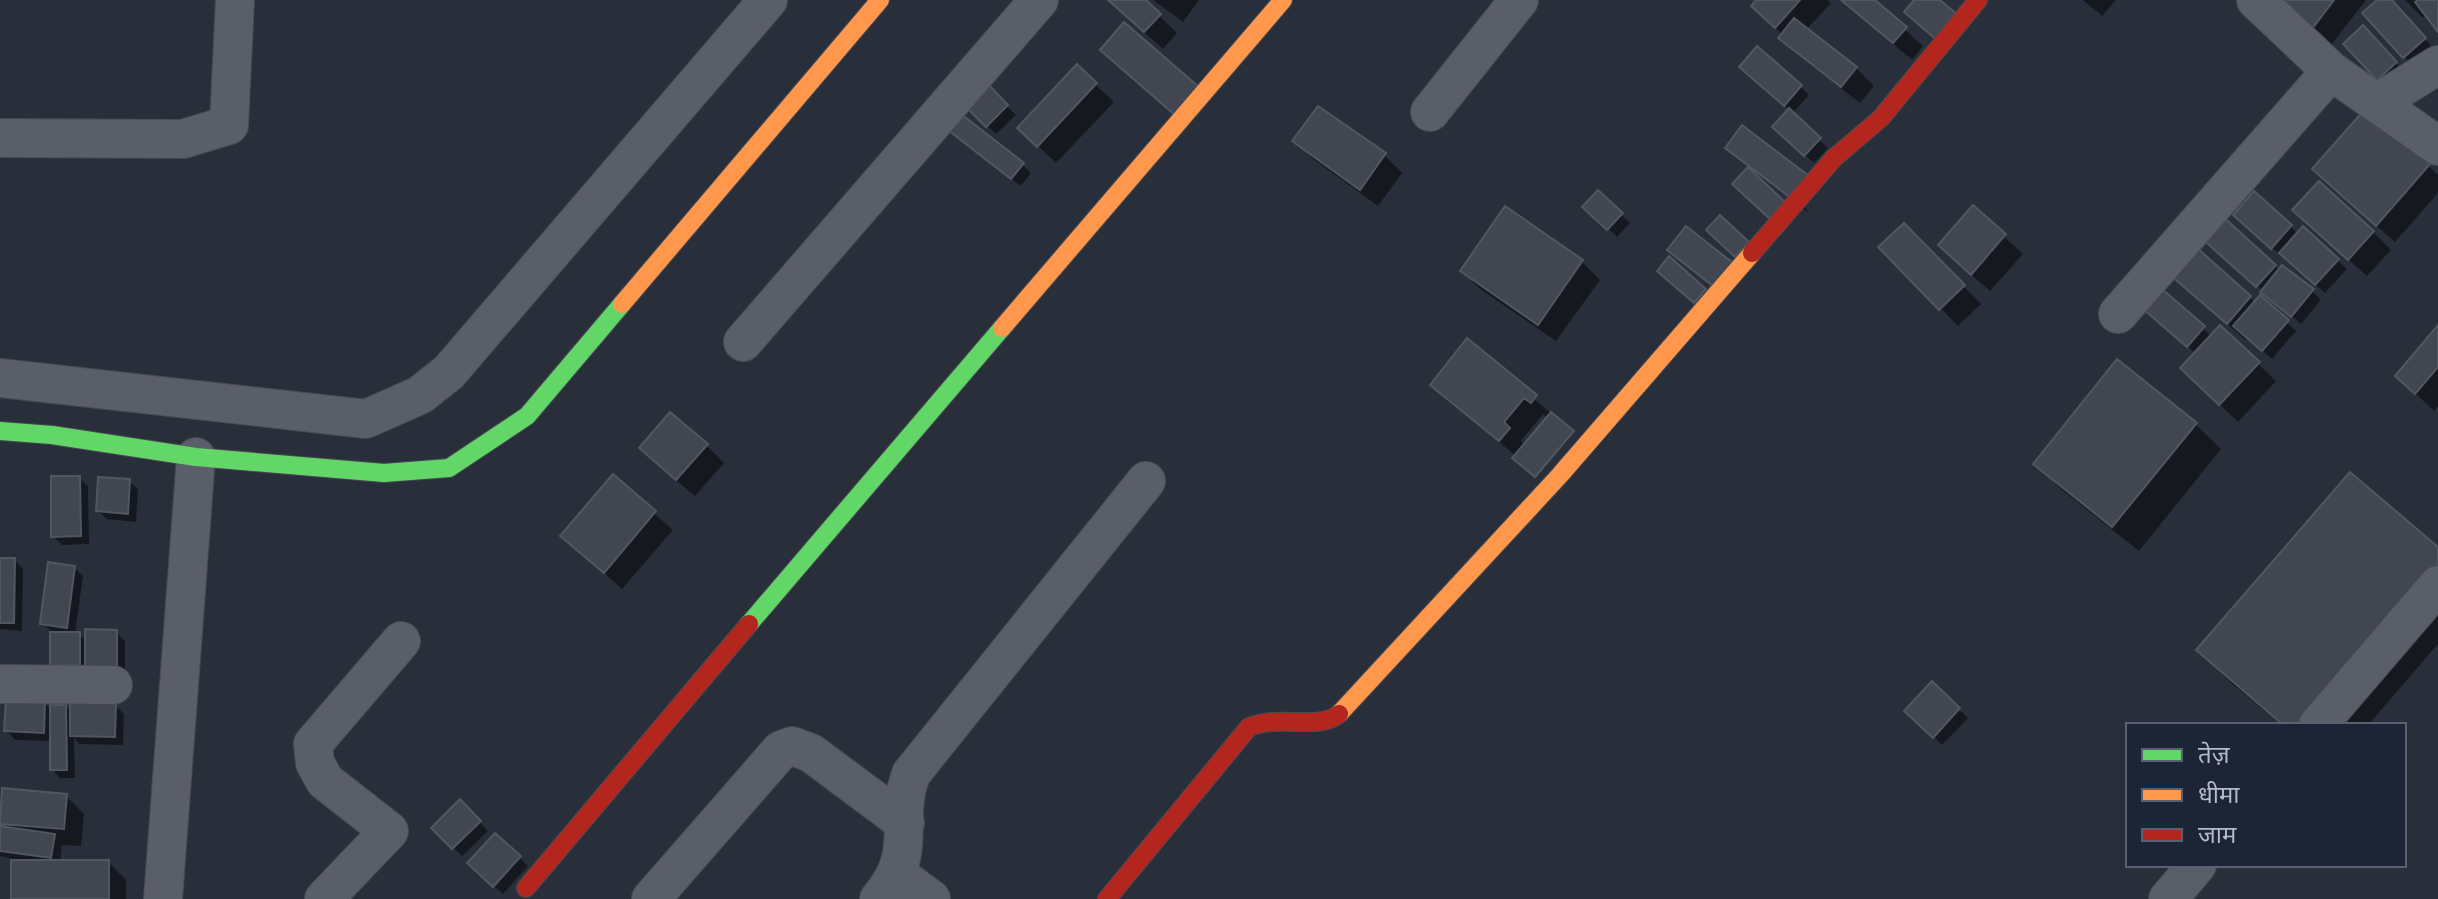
<svg xmlns="http://www.w3.org/2000/svg" width="2438" height="899" font-family="Lato,'Noto Sans Devanagari',sans-serif">
<style>
.shadow{fill:#0007;fill-rule:evenodd}
.building{fill:#414650;stroke:#515761;stroke-width:2}
.lines{fill:none;stroke-linecap:round;stroke-linejoin:round}
.street-casing{stroke:#464a53;stroke-width:40}
.fast-casing{stroke:#464a53;stroke-width:20}
.slow-casing{stroke:#464a53;stroke-width:20}
.jam-casing{stroke:#464a53;stroke-width:20}
.street{stroke:#5a5e68;stroke-width:38}
.fast{stroke:#63d668;stroke-width:18}
.slow{stroke:#ff974d;stroke-width:18}
.jam{stroke:#b3261e;stroke-width:18}
</style>
<rect width="100%" height="100%" fill="#292f3a"/>
<!-- shadow -->
<path class="shadow" d="M 1108,0 L 1143,0 L 1177,33 L 1163,49 Z
M 1153,0 L 1199,0 L 1183,22 Z
M 1759,0 L 1827,0 L 1831,3 L 1806,30 L 1856,68 L 1874,86 L 1860,103 L 1799,56 L 1781,38 L 1783,35 L 1771,24 Z
M 1841,0 L 1872,0 L 1923,46 L 1912,60 Z
M 2083,0 L 2116,0 L 2102,16 Z
M 2289,0 L 2366,0 L 2324,54 Z
M 2380,0 L 2390,0 L 2433,48 L 2413,66 L 2365,13 Z
M 2405,0 L 2438,0 L 2438,29 L 2427,14 L 2423,18 Z
M 2371,36 L 2404,72 L 2387,87 L 2345,44 Z
M 1077,67 L 1114,102 L 1056,163 L 1038,146 Z
M 1751,76 L 1800,86 L 1809,95 L 1792,114 L 1828,148 L 1814,163 L 1783,135 L 1790,110 Z
M 986,86 L 1016,115 L 996,134 L 967,105 Z
M 1742,128 L 1810,214 L 1755,172 L 1735,184 L 1750,168 L 1728,147 Z
M 960,138 L 1022,164 L 1031,173 L 1021,186 Z
M 1295,141 L 1384,155 L 1402,173 L 1378,206 L 1313,159 Z
M 2428,165 L 2438,175 L 2438,193 L 2395,242 L 2333,187 Z
M 1598,193 L 1630,223 L 1617,237 L 1585,207 Z
M 1973,208 L 2023,254 L 1990,291 L 1958,263 Z
M 1506,209 L 1582,262 L 1600,280 L 1556,341 L 1480,289 L 1462,271 Z
M 2220,216 L 2280,271 L 2312,291 L 2321,300 L 2301,324 L 2220,253 Z
M 2244,224 L 2290,226 L 2298,234 L 2303,229 L 2347,269 L 2325,293 Z
M 1904,226 L 1981,304 L 1958,326 L 1881,247 Z
M 2313,228 L 2373,232 L 2391,250 L 2367,276 Z
M 2195,249 L 2256,303 L 2261,298 L 2296,331 L 2272,359 L 2248,338 L 2246,340 L 2190,292 Z
M 2154,285 L 2212,337 L 2220,328 L 2276,381 L 2238,422 L 2200,386 L 2196,354 L 2147,311 Z
M 2438,328 L 2438,406 L 2434,411 L 2397,376 Z
M 1468,341 L 1553,415 L 1516,456 L 1450,402 L 1433,384 ZM 1543,414 L 1548,418 L 1525,445 L 1521,441 Z
M 2195,424 L 2221,449 L 2139,551 L 2061,489 L 2035,464 Z
M 706,445 L 724,463 L 695,496 L 659,466 Z
M 613,477 L 673,530 L 622,589 L 563,536 Z
M 79,478 L 88,486 L 89,544 L 62,545 L 53,536 Z
M 129,481 L 138,489 L 136,522 L 107,519 L 98,511 Z
M 2438,550 L 2438,644 L 2368,725 L 2281,725 L 2230,682 L 2198,650 Z
M 0,560 L 14,560 L 23,569 L 22,631 L 0,629 Z
M 74,567 L 83,576 L 75,634 L 79,634 L 87,642 L 116,632 L 125,641 L 125,675 L 61,674 L 52,632 L 42,623 Z
M 1932,684 L 1968,718 L 1942,745 L 1907,711 Z
M 45,703 L 52,710 L 66,707 L 72,713 L 115,705 L 124,714 L 123,745 L 80,744 L 74,738 L 75,778 L 60,778 L 52,769 L 52,741 L 15,740 L 7,731 Z
M 66,796 L 84,814 L 81,846 L 62,845 L 60,862 L 108,862 L 126,880 L 126,899 L 13,899 L 13,859 L 0,856 L 0,828 L 8,829 L 1,823 Z
M 460,802 L 488,831 L 462,856 L 434,828 Z
M 519,857 L 528,866 L 503,894 L 478,872 Z"/>
<!-- building -->
<path class="building" d="M 1108,0 L 1146,0 L 1161,14 L 1144,32 Z
M 1756,0 L 1800,0 L 1775,28 L 1751,6 Z
M 1841,0 L 1875,0 L 1907,27 L 1893,43 Z
M 1914,0 L 1940,0 L 1959,16 L 1938,41 L 1904,12 Z
M 2287,0 L 2334,0 L 2305,38 L 2275,15 Z
M 2377,0 L 2392,0 L 2426,38 L 2403,58 L 2362,13 Z
M 2418,0 L 2438,0 L 2438,32 L 2415,2 Z
M 1794,18 L 1857,67 L 1841,87 L 1778,38 Z
M 1124,22 L 1199,87 L 1175,115 L 1100,50 Z
M 2363,25 L 2397,62 L 2377,80 L 2343,44 Z
M 1757,46 L 1802,85 L 1784,106 L 1739,67 Z
M 1077,64 L 1097,83 L 1037,147 L 1017,128 Z
M 987,83 L 1008,105 L 986,127 L 964,105 Z
M 1318,106 L 1386,153 L 1360,190 L 1292,141 Z
M 1789,108 L 1821,138 L 1804,156 L 1772,127 Z
M 2366,108 L 2430,164 L 2376,226 L 2312,169 Z
M 961,114 L 1024,163 L 1011,179 L 948,130 Z
M 1742,125 L 1809,176 L 1791,198 L 1725,148 Z
M 1748,167 L 1786,203 L 1770,219 L 1732,184 Z
M 2319,181 L 2374,231 L 2348,260 L 2292,210 Z
M 1598,190 L 1623,213 L 1607,230 L 1582,207 Z
M 2254,191 L 2292,225 L 2271,249 L 2233,215 Z
M 1973,205 L 2006,234 L 1971,275 L 1938,245 Z
M 1505,206 L 1583,260 L 1538,325 L 1460,271 Z
M 2220,214 L 2276,265 L 2256,287 L 2199,236 Z
M 1720,215 L 1749,242 L 1735,257 L 1706,230 Z
M 1904,223 L 1965,285 L 1939,310 L 1878,247 Z
M 1686,226 L 1733,263 L 1714,287 L 1667,250 Z
M 2303,226 L 2339,259 L 2315,285 L 2279,253 Z
M 2195,246 L 2251,296 L 2227,324 L 2170,275 Z
M 1669,256 L 1706,289 L 1694,303 L 1657,271 Z
M 2282,265 L 2314,289 L 2291,317 L 2260,292 Z
M 2154,282 L 2205,326 L 2187,347 L 2136,303 Z
M 2260,295 L 2289,320 L 2262,351 L 2233,326 Z
M 2220,325 L 2260,362 L 2219,405 L 2180,368 Z
M 2438,325 L 2438,367 L 2415,394 L 2395,376 Z
M 1467,338 L 1537,395 L 1531,403 L 1524,398 L 1504,422 L 1510,428 L 1499,441 L 1430,385 Z
M 2117,359 L 2197,423 L 2112,527 L 2033,464 Z
M 670,412 L 708,444 L 676,480 L 639,448 Z
M 1551,412 L 1574,431 L 1535,477 L 1512,458 Z
M 2350,472 L 2438,547 L 2438,576 L 2310,725 L 2283,725 L 2196,650 Z
M 613,474 L 656,511 L 604,573 L 560,536 Z
M 51,476 L 80,476 L 81,536 L 51,537 Z
M 98,477 L 130,479 L 128,514 L 96,511 Z
M 0,558 L 15,558 L 14,623 L 0,623 Z
M 48,562 L 75,566 L 67,628 L 40,624 Z
M 85,629 L 117,630 L 117,667 L 85,666 Z
M 50,632 L 80,632 L 80,665 L 50,666 Z
M 1932,681 L 1960,708 L 1933,738 L 1904,711 Z
M 6,699 L 45,701 L 44,733 L 4,731 Z
M 70,702 L 116,703 L 115,737 L 70,736 Z
M 50,705 L 66,705 L 67,770 L 50,770 Z
M 2,788 L 67,794 L 64,829 L 0,824 Z
M 460,799 L 481,821 L 452,849 L 431,828 Z
M 0,826 L 55,834 L 51,858 L 0,851 Z
M 495,833 L 521,856 L 493,887 L 467,863 Z
M 11,860 L 109,860 L 109,899 L 11,899 Z"/>
<g class="lines">
<!-- street casing -->
<g class="street-casing">
<path id="street" d="M 2256,0 L 2331,71 L 2438,146
M 2377,103 L 2438,65
M 1430,112 L 1519,0
M 0,138 L 183,139 L 229,125 L 235,0
M 2118,314 L 2331,71
M 743,342 L 1039,0
M 0,378 L 366,419 L 420,395 L 449,372 L 768,0
M 0,684 L 113,685
M 2318,725 L 2438,585
M 897,874 L 931,899
M 163,899 L 196,457
M 324,899 L 389,831 L 325,781 L 315,763 L 313,744 L 401,641
M 651,899 L 781,750 L 792,746 L 811,753 L 905,823
M 879,899 C 920,851 893,823 911,774 L 1146,481
M 2168,899 L 2197,865"/>
</g>
<!-- fast casing -->
<g class="fast-casing">
<path id="fast" d="M 0,431 L 52,435 L 196,457 L 384,473 L 449,468 L 527,416 L 622,304
M 749,624 L 1002,328"/>
</g>
<!-- slow casing -->
<g class="slow-casing">
<path id="slow" d="M 622,304 L 880,0
M 1002,328 L 1283,0
M 1339,714 L 1560,475 L 1752,253"/>
</g>
<!-- jam casing -->
<g class="jam-casing">
<path id="jam" d="M 1752,253 L 1834,158 L 1881,118 L 1978,0
M 526,888 L 749,624
M 1107,899 L 1249,727 C 1281,714 1318,731 1339,714"/>
</g>
<!-- street -->
<use href="#street" class="street"/>
<!-- fast -->
<use href="#fast" class="fast"/>
<!-- slow -->
<use href="#slow" class="slow"/>
<!-- jam -->
<use href="#jam" class="jam"/>
</g>
<!-- legend -->
<rect x="2126" y="723" width="280" height="144" fill="#1c2436" stroke="#586072" stroke-width="2"/>
<rect x="2142" y="749" width="40" height="12" fill="#63d668" stroke="#586072" stroke-width="2"/>
<text x="2198" y="763" font-size="24" fill="#b3bacb">तेज़</text>
<rect x="2142" y="789" width="40" height="12" fill="#ff974d" stroke="#586072" stroke-width="2"/>
<text x="2198" y="803" font-size="24" fill="#b3bacb">धीमा</text>
<rect x="2142" y="829" width="40" height="12" fill="#b3261e" stroke="#586072" stroke-width="2"/>
<text x="2198" y="843" font-size="24" fill="#b3bacb">जाम</text>
</svg>
